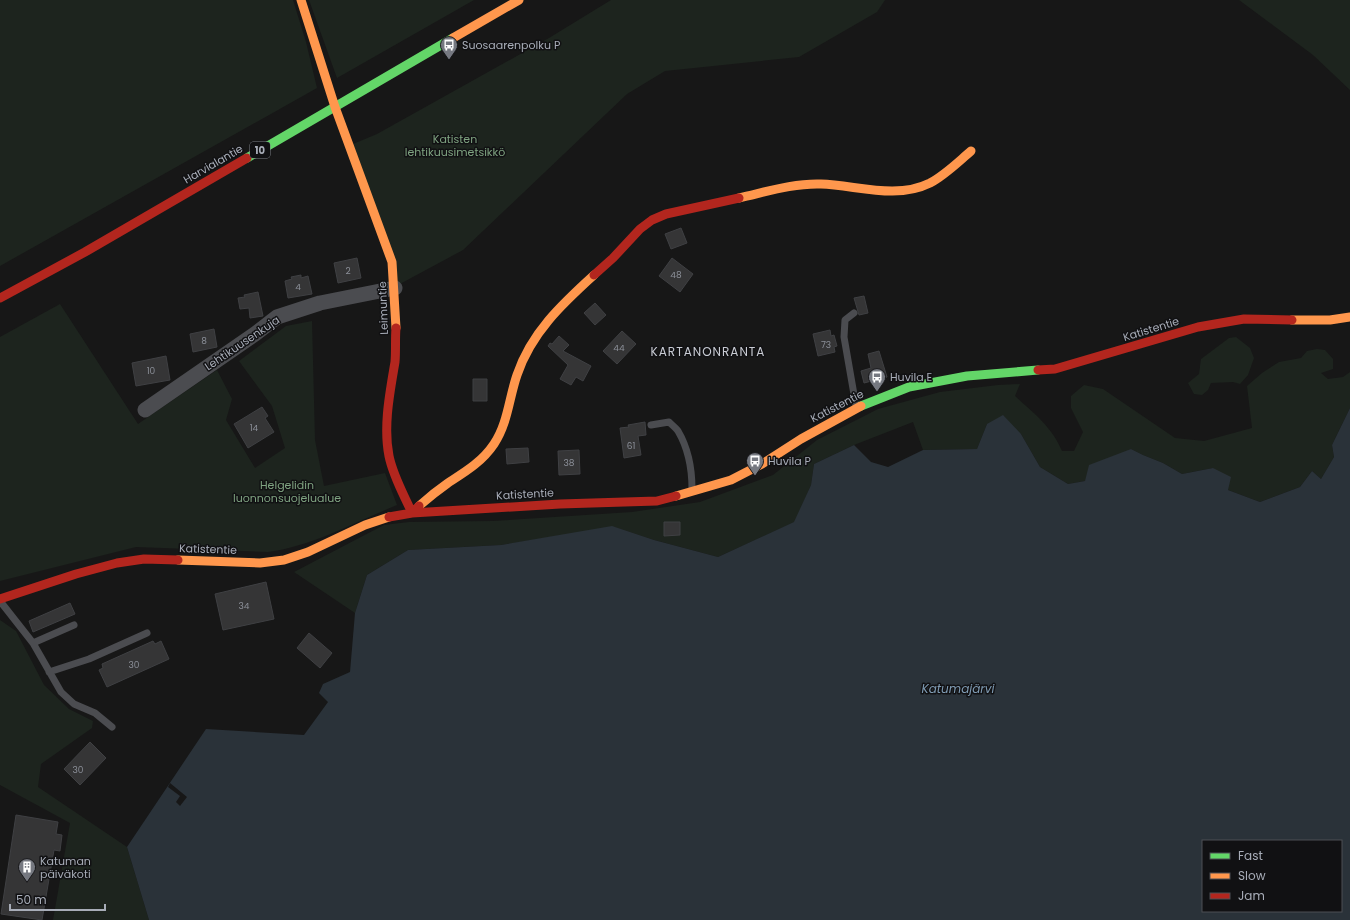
<svg xmlns="http://www.w3.org/2000/svg" width="1350" height="920" font-family="Poppins,sans-serif">
<style>
.green{fill:#1d241e}
.water{fill:#2a3239;fill-rule:evenodd}
.pier{fill:#171717}
.building{fill:#353536;stroke:#3f4043}
.lines{fill:none;stroke-linecap:round;stroke-linejoin:round}
.lane{stroke:#4b4c50;stroke-width:7}
.street{stroke:#4b4c50;stroke-width:15}
.fast{stroke:#63d668;stroke-width:9}
.slow{stroke:#ff974d;stroke-width:9}
.jam{stroke:#b3261e;stroke-width:9}
.labels{text-anchor:middle;dominant-baseline:central;stroke-width:3;stroke-linejoin:round;paint-order:stroke}
.number-label{font-size:9px;fill:#8b8f98}
.shield{fill:#111113;stroke:#7b7e86;stroke-width:1}
.shield-label{font-size:10px;font-weight:bold;fill:#a8adb8}
.poi-label{font-size:11px;fill:#a8adb8;stroke:#111113;text-anchor:start}
.park-label{font-size:11px;fill:#7fa381;stroke:#111113}
.street-label{font-size:11px;fill:#a8adb8;stroke:#111113}
.neighbourhood-label{font-size:12px;letter-spacing:1px;fill:#c9ccd4;stroke:#111113}
.water-label{font-size:12px;font-style:italic;fill:#7f9bb3;stroke:#111113}
</style>
<rect width="100%" height="100%" fill="#171717"/>
<!-- green -->
<path class="green" d="M 0,0 L 293,0 L 306,42 L 317,88 L 0,266 Z
M 309,0 L 474,0 L 337,78 Z
M 611,0 L 885,0 L 877,12 L 799,57 L 665,71 L 627,94 L 463,250 L 398,285 L 353,144 L 377,134 L 549,38 Z
M 1239,0 L 1350,0 L 1350,90 L 1313,55 Z
M 60,304 L 138,424 L 217,370 L 232,399 L 226,420 L 255,468 L 285,448 L 272,406 L 239,361 L 286,326 L 312,321 L 315,440 L 324,486 L 385,473 L 397,505 C 355,522 313,546 268,552 L 136,547 L 0,581 L 0,337 Z
M 1236,337 L 1250,348 L 1254,358 L 1248,375 L 1240,384 L 1233,382 L 1211,383 L 1208,390 L 1202,395 L 1194,394 L 1188,383 L 1199,374 L 1201,359 L 1229,338 Z
M 1317,349 L 1325,350 L 1333,359 L 1333,369 L 1321,373 L 1328,379 L 1343,377 L 1350,372 L 1350,408 L 1332,445 L 1334,457 L 1321,479 L 1312,471 L 1300,487 L 1260,502 L 1228,490 L 1213,468 L 1182,474 L 1163,463 L 1143,455 L 1131,449 L 1085,481 L 1068,484 L 1040,467 L 1021,434 L 987,424 L 977,449 L 923,450 L 913,422 L 854,445 L 814,464 L 811,485 L 795,522 L 718,557 L 654,540 L 614,527 L 501,545 L 408,550 L 367,575 L 355,613 L 294,572 L 359,538 L 384,525 L 409,522 L 493,521 L 632,512 L 700,502 L 773,475 L 817,440 L 878,409 L 940,392 L 998,385 L 1020,384 L 1015,396 C 1033,412 1053,428 1062,451 L 1074,451 L 1083,432 L 1071,408 L 1071,396 L 1084,385 L 1103,389 L 1175,438 L 1204,441 L 1252,428 L 1247,386 L 1262,373 L 1279,362 L 1301,358 L 1307,351 Z
M 0,620 L 16,631 L 44,685 L 69,709 L 93,721 L 92,728 L 41,764 L 38,787 L 127,847 L 149,920 L 53,920 L 70,823 L 0,785 Z"/>
<!-- water -->
<path class="water" d="M 1350,408 L 1350,920 L 149,920 L 127,847 L 206,729 L 304,735 L 328,702 L 319,693 L 323,684 L 350,672 L 355,613 L 367,575 L 408,550 L 501,545 L 612,526 L 654,540 L 718,557 L 794,522 L 811,485 L 814,464 L 854,445 L 871,462 L 888,467 L 923,450 L 977,449 L 987,424 L 1003,415 L 1021,434 L 1040,467 L 1068,484 L 1085,481 L 1089,465 L 1131,449 L 1143,455 L 1163,463 L 1182,474 L 1213,468 L 1231,477 L 1228,490 L 1260,502 L 1300,487 L 1312,471 L 1321,479 L 1334,457 L 1332,445 ZM 1203,841 L 1341,841 L 1341,911 L 1203,911 Z"/>
<!-- pier -->
<path class="pier" d="M 170,783 L 187,797 L 180,806 L 176,802 L 180,796 L 168,787 Z"/>
<!-- building -->
<path class="building" d="M 681,228 L 687,243 L 671,249 L 665,234 Z
M 357,258 L 361,278 L 338,283 L 334,263 Z
M 672,258 L 693,274 L 680,292 L 659,276 Z
M 301,275 L 301,278 L 308,276 L 312,294 L 288,298 L 285,281 L 292,279 L 291,277 Z
M 258,292 L 263,316 L 250,318 L 249,308 L 240,309 L 238,298 L 245,297 L 244,295 Z
M 864,296 L 868,313 L 859,315 L 854,298 Z
M 595,303 L 606,315 L 595,325 L 584,313 Z
M 214,329 L 217,347 L 193,352 L 190,334 Z
M 830,330 L 831,336 L 834,335 L 837,346 L 834,347 L 835,352 L 818,356 L 813,334 Z
M 622,331 L 636,344 L 617,364 L 603,351 Z
M 559,336 L 569,345 L 563,351 L 591,366 L 583,381 L 576,377 L 571,385 L 560,379 L 568,365 L 548,346 L 550,343 L 552,344 Z
M 879,351 L 887,377 L 864,383 L 861,371 L 871,368 L 868,354 Z
M 166,356 L 170,380 L 136,386 L 132,363 Z
M 473,379 L 487,379 L 487,401 L 473,401 Z
M 262,407 L 268,416 L 265,418 L 274,432 L 248,448 L 234,424 Z
M 645,422 L 646,435 L 638,436 L 641,455 L 624,458 L 620,428 L 629,427 L 628,425 Z
M 528,448 L 529,462 L 507,464 L 506,449 Z
M 579,450 L 580,474 L 559,475 L 558,451 Z
M 664,522 L 680,522 L 680,535 L 664,536 Z
M 266,582 L 274,619 L 223,630 L 215,594 Z
M 70,603 L 75,614 L 33,632 L 29,621 Z
M 309,633 L 332,653 L 320,668 L 297,648 Z
M 153,641 L 155,644 L 161,641 L 169,659 L 107,687 L 99,670 L 103,668 L 102,664 Z
M 90,742 L 106,758 L 80,785 L 64,769 Z
M 16,815 L 58,822 L 56,834 L 62,835 L 60,851 L 54,850 L 42,920 L 1,914 Z"/>
<g class="lines">
<!-- lane -->
<path class="lane" d="M 854,313 L 845,320 L 844,337 L 856,406
M 651,425 L 669,422 C 672,425 676,428 678,431 C 688,448 692,469 692,489
M 0,601 L 33,643 L 61,692 L 74,704 L 95,713 L 112,727
M 33,643 L 74,625
M 49,672 L 89,659 L 147,633"/>
<!-- street -->
<path class="street" d="M 145,410 L 255,334 L 277,317 L 320,303 L 395,288"/>
<!-- fast -->
<path class="fast" d="M 247,158 L 453,38
M 861,406 L 909,387 L 967,376 L 1038,370"/>
<!-- slow -->
<path class="slow" d="M 301,0 L 335,107 L 392,262 L 396,328
M 453,38 L 519,0
M 739,198 C 766,192 793,183 821,184 C 856,185 896,200 930,183 C 945,175 958,162 971,151
M 1292,320 L 1330,320 L 1350,317
M 676,496 L 731,480 L 762,464 L 801,439 L 861,406
M 419,506 C 428,498 438,490 448,483 C 465,472 482,462 494,444 C 508,423 509,398 517,375 C 531,333 562,304 594,275
M 178,560 L 260,563 L 284,560 L 308,552 L 365,525 L 389,517"/>
<!-- jam -->
<path class="jam" d="M 594,275 L 613,258 L 640,229 L 652,220 L 666,214 L 739,198
M 0,298 L 85,252 L 247,158
M 396,328 C 395,339 396,351 395,362 C 390,392 383,426 389,456 C 393,476 404,495 412,513 L 419,506
M 1038,370 L 1055,369 L 1198,327 L 1244,319 L 1292,320
M 389,517 L 412,513 L 560,504 L 657,501 L 676,496
M 0,599 L 76,574 L 117,563 L 144,559 L 178,560"/>
</g>
<!-- icons -->
<defs>
<g id="bus-pin" transform="scale(0.9)"><path d="M0 17L-7.5 6A9.5 9.5 0 1 1 7.5 6Z" fill="#757880" stroke="#111113"/><path d="M-5-6H5V4H4V6H2V4H-2V6H-4V4H-5ZM-3.5-4V0h7V-4ZM-3.5 1.2v1.5H-2V1.2ZM2 1.2v1.5H3.5V1.2Z" fill="#fff"/></g>
<g id="building-pin" transform="scale(0.9)"><path d="M0 17L-7.5 6A9.5 9.5 0 1 1 7.5 6Z" fill="#757880" stroke="#111113"/><path d="M-4-6H4V6H1V3H-1V6H-4ZM-2.5-4.3h1.7v1.8h-1.7ZM.8-4.3h1.7v1.8H.8ZM-2.5-1h1.7V.8h-1.7ZM.8-1h1.7V.8H.8Z" fill="#fff"/></g>
</defs>
<g fill-rule="evenodd">
<use href="#bus-pin" x="449" y="45"/>
<use href="#bus-pin" x="877" y="377"/>
<use href="#bus-pin" x="755" y="461"/>
<use href="#building-pin" x="27" y="867"/>
</g>
<g class="labels">
<!-- number labels -->
<g class="number-label">
<text x="348" y="271">2</text>
<text x="676" y="275">48</text>
<text x="298" y="287">4</text>
<text x="204" y="341">8</text>
<text x="826" y="345">73</text>
<text x="619" y="348">44</text>
<text x="151" y="371">10</text>
<text x="254" y="428">14</text>
<text x="631" y="446">61</text>
<text x="569" y="463">38</text>
<text x="244" y="606">34</text>
<text x="134" y="665">30</text>
<text x="78" y="770">30</text>
</g>
<!-- shield labels -->
<rect class="shield" x="250" y="142" width="20" height="16" rx="3"/>
<g class="shield-label">
<text x="260" y="150">10</text>
</g>
<!-- poi labels -->
<g class="poi-label">
<text x="462" y="45">Suosaarenpolku P</text>
<text x="890" y="377">Huvila E</text>
<text x="768" y="461">Huvila P</text>
<text x="40" y="861">Katuman<tspan x="40" dy="13">päiväkoti</tspan></text>
</g>
<!-- park labels -->
<g class="park-label">
<text x="455" y="139">Katisten<tspan x="455" dy="13">lehtikuusimetsikkö</tspan></text>
<text x="287" y="485">Helgelidin<tspan x="287" dy="13">luonnonsuojelualue</tspan></text>
</g>
<!-- street labels -->
<g class="street-label">
<text transform="translate(213 164) rotate(-30)">Harvialantie</text>
<text transform="translate(383 308) rotate(-92)">Leimuntie</text>
<text transform="translate(1151 329) rotate(-17)">Katistentie</text>
<text transform="translate(242 343) rotate(-34)">Lehtikuusenkuja</text>
<text transform="translate(837 406) rotate(-27)">Katistentie</text>
<text transform="translate(525 494) rotate(-3)">Katistentie</text>
<text transform="translate(208 549) rotate(2)">Katistentie</text>
</g>
<!-- neighbourhood labels -->
<g class="neighbourhood-label">
<text x="708" y="351">KARTANONRANTA</text>
</g>
<!-- water labels -->
<g class="water-label">
<text x="958" y="688">Katumajärvi</text>
</g>
</g>
<!-- legend -->
<rect x="1202" y="840" width="140" height="72" fill="#111113" stroke="#4d4f55"/>
<rect x="1210" y="853" width="20" height="6" fill="#63d668" stroke="#4d4f55"/>
<text x="1238" y="860" font-size="12" fill="#a8adb8">Fast</text>
<rect x="1210" y="873" width="20" height="6" fill="#ff974d" stroke="#4d4f55"/>
<text x="1238" y="880" font-size="12" fill="#a8adb8">Slow</text>
<rect x="1210" y="893" width="20" height="6" fill="#b3261e" stroke="#4d4f55"/>
<text x="1238" y="900" font-size="12" fill="#a8adb8">Jam</text>
<!-- scale -->
<path d="M10 904v6h95v-6" fill="none" stroke="#a8adb8" stroke-width="2"/>
<text x="16" y="904" font-size="12" fill="#a8adb8" stroke="#111113" stroke-width="3" paint-order="stroke">50 m</text>
</svg>
